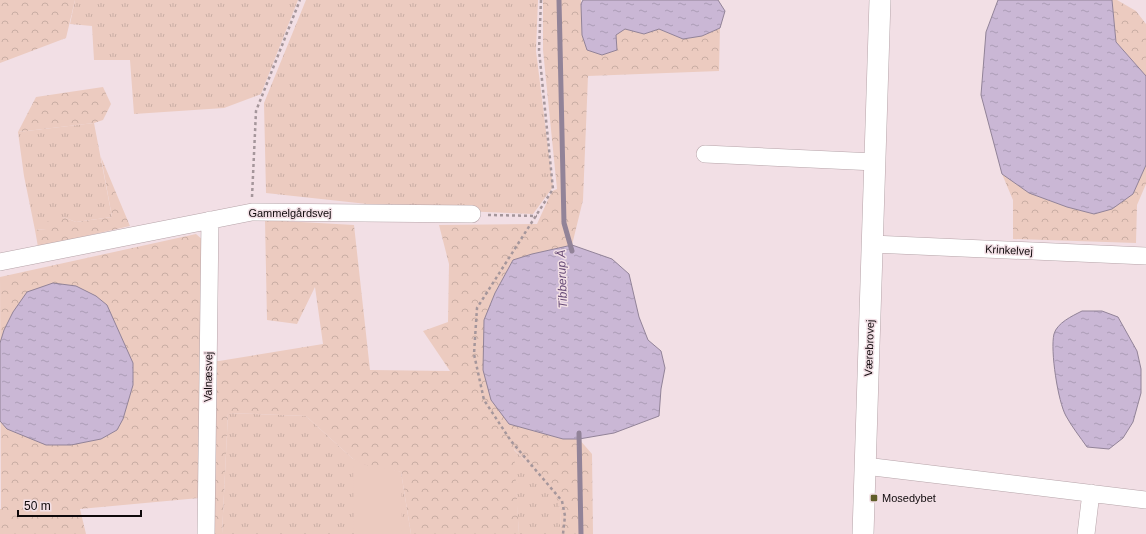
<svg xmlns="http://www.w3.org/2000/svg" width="1146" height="534" font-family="Helvetica,sans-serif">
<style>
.grass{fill:url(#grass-tufts)}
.forest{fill:url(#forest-crowns)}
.pitch{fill:#eccbc0}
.water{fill:url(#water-ripples);stroke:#928398}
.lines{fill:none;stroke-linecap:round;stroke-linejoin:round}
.stream{stroke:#928398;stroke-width:5}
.minor-casing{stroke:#b6a4a9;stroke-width:18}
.tertiary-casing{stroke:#b6a4a9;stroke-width:22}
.path{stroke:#a5969b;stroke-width:2.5;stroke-dasharray:3 3;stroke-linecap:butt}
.minor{stroke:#fff;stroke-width:17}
.tertiary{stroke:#fff;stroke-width:21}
.poi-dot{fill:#605d29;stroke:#f2dfe5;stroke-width:1.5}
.labels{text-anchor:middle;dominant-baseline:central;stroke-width:3;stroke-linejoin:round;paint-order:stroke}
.street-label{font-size:11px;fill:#0f090b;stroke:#f2dfe5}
.poi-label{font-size:11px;fill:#0f090b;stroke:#f2dfe5;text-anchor:start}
.water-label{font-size:12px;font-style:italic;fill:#654975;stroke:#f2dfe5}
</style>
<defs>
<pattern id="grass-tufts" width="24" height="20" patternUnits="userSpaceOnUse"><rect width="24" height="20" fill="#eccbc0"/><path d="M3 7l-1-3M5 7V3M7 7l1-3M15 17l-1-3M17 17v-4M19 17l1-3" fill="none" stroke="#c9ada4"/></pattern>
<pattern id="forest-crowns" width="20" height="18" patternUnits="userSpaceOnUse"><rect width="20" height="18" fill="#eccbc0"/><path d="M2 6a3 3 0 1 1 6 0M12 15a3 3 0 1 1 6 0" fill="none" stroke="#c9ada4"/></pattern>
<pattern id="water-ripples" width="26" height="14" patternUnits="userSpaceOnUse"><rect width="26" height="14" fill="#cab7d5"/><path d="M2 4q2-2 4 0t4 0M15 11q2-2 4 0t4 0" fill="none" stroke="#ac9cb6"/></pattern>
</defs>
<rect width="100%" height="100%" fill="#f2dfe5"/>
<!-- grass -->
<path class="grass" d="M 75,0 L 298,0 L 261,94 L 224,108 L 134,114 L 130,60 L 94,60 L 92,26 L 70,24 Z
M 306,0 L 538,0 L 536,51 L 553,187 L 533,214 L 413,209 L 266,193 L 264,103 Z
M 94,123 L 112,217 L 76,222 L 63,217 L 46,229 L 35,230 L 24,176 L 18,132 Z
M 228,413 L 306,416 L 353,459 L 401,472 L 411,534 L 222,534 Z
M 513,449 C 527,463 548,479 557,497 C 562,508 560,522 560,534 L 519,534 Z"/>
<!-- forest -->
<path class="forest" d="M 0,0 L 75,0 L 66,38 L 0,63 Z
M 543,0 L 581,0 L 582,35 L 616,34 L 625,29 L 644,34 L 659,29 L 683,39 L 702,36 L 720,28 L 719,71 L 588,76 L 583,200 L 572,245 L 532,254 L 513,260 L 495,293 L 484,320 L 491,400 L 509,424 L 563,439 L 579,439 L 592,454 L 593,534 L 560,534 C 560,522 562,507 556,497 C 546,479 528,464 514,449 L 519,534 L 411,534 L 401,472 L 368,466 L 353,459 L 306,416 L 228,413 L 222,534 L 209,534 L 210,497 L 80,509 L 86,534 L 0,534 L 0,509 L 1,509 L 0,277 L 196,234 L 204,241 L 206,361 L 219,361 L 323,344 L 315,287 L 297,324 L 267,320 L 265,220 L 354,225 L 370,370 L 450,371 L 423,331 L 448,322 L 449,264 L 439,225 L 537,224 L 552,191 L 557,189 L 543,50 Z
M 1112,0 L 1117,0 L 1136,11 L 1146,24 L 1146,76 L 1116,42 Z
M 103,87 L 111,104 L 103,120 L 94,123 L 18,132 L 36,97 Z
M 101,157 L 130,226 L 38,247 L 35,230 L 46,229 L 46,222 L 63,217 L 76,222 L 112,217 Z
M 1146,165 L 1146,184 L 1137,205 L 1136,243 L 1013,239 L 1013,200 L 1002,174 L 1029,193 L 1067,207 L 1094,214 L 1133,194 Z"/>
<!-- pitch -->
<path class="pitch" d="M 353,459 L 368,466 L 401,472 L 402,534 L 354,534 Z"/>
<!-- water -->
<path class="water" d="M 583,0 L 718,0 L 725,11 L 720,28 L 702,36 L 683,39 L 659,29 L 644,34 L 625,29 L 616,35 L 617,50 L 602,55 L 587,50 L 582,35 L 581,4 Z
M 998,0 L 1112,0 L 1116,42 L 1146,76 L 1146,165 L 1133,194 L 1112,209 L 1094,214 L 1067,207 L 1029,193 L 1002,174 L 981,95 L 986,32 Z
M 572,245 L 612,259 L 629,274 L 639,317 L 648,340 L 661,351 L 665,368 L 661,389 L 659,416 L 614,433 L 579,439 L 563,439 L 509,424 L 491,400 L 483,370 L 484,320 L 495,293 L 513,260 L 532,254 Z
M 53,283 L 76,286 L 96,296 L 107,305 L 133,363 L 133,385 L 123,419 L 117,430 L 101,439 L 71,445 L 46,445 L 7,429 L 0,421 L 0,343 L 4,330 L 13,312 L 27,292 Z
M 1082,311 L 1102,311 L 1118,317 L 1137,351 L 1141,369 L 1141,393 L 1133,422 L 1123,438 L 1109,449 L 1087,447 C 1080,437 1072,427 1066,416 C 1058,402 1050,350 1054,334 C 1057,323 1072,316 1082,311 Z"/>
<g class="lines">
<!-- stream -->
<path class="stream" d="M 559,0 L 564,223 L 572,251
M 579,433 L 581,534"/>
<!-- minor casing -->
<g class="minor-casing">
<path id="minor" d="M 705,154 L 875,162
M 872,244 L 1146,256
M 0,262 L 252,212 L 472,214
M 865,466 L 1146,500
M 206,534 L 210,220
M 1086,534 L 1091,493"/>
</g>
<!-- tertiary casing -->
<g class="tertiary-casing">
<path id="tertiary" d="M 863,534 L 880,0"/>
</g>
<!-- path -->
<path class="path" d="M 541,0 L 539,50 L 553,189 L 477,308 L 474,354 L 484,400 L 511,441 L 562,501 L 565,516 L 563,534
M 252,197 L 256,111 L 300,0
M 488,215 L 537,216"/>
<!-- minor -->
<use href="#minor" class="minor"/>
<!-- tertiary -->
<use href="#tertiary" class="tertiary"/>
</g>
<!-- markers -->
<rect class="poi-dot" x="870" y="494" width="8" height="8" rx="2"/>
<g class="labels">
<!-- street labels -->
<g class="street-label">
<text x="290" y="213">Gammelgårdsvej</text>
<text transform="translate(1009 250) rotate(3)">Krinkelvej</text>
<text transform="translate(869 348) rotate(-88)">Værebrovej</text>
<text transform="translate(208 377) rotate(-89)">Valnæsvej</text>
</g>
<!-- poi labels -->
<g class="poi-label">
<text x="882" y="498">Mosedybet</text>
</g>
<!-- water labels -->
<g class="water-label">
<text transform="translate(562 279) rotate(-92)">Tibberup Å</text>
</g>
</g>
<!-- scale -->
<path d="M18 510v6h123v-6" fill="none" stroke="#0f090b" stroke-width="2"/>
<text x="24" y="510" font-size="12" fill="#0f090b" stroke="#f2dfe5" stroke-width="3" paint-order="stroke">50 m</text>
</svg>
